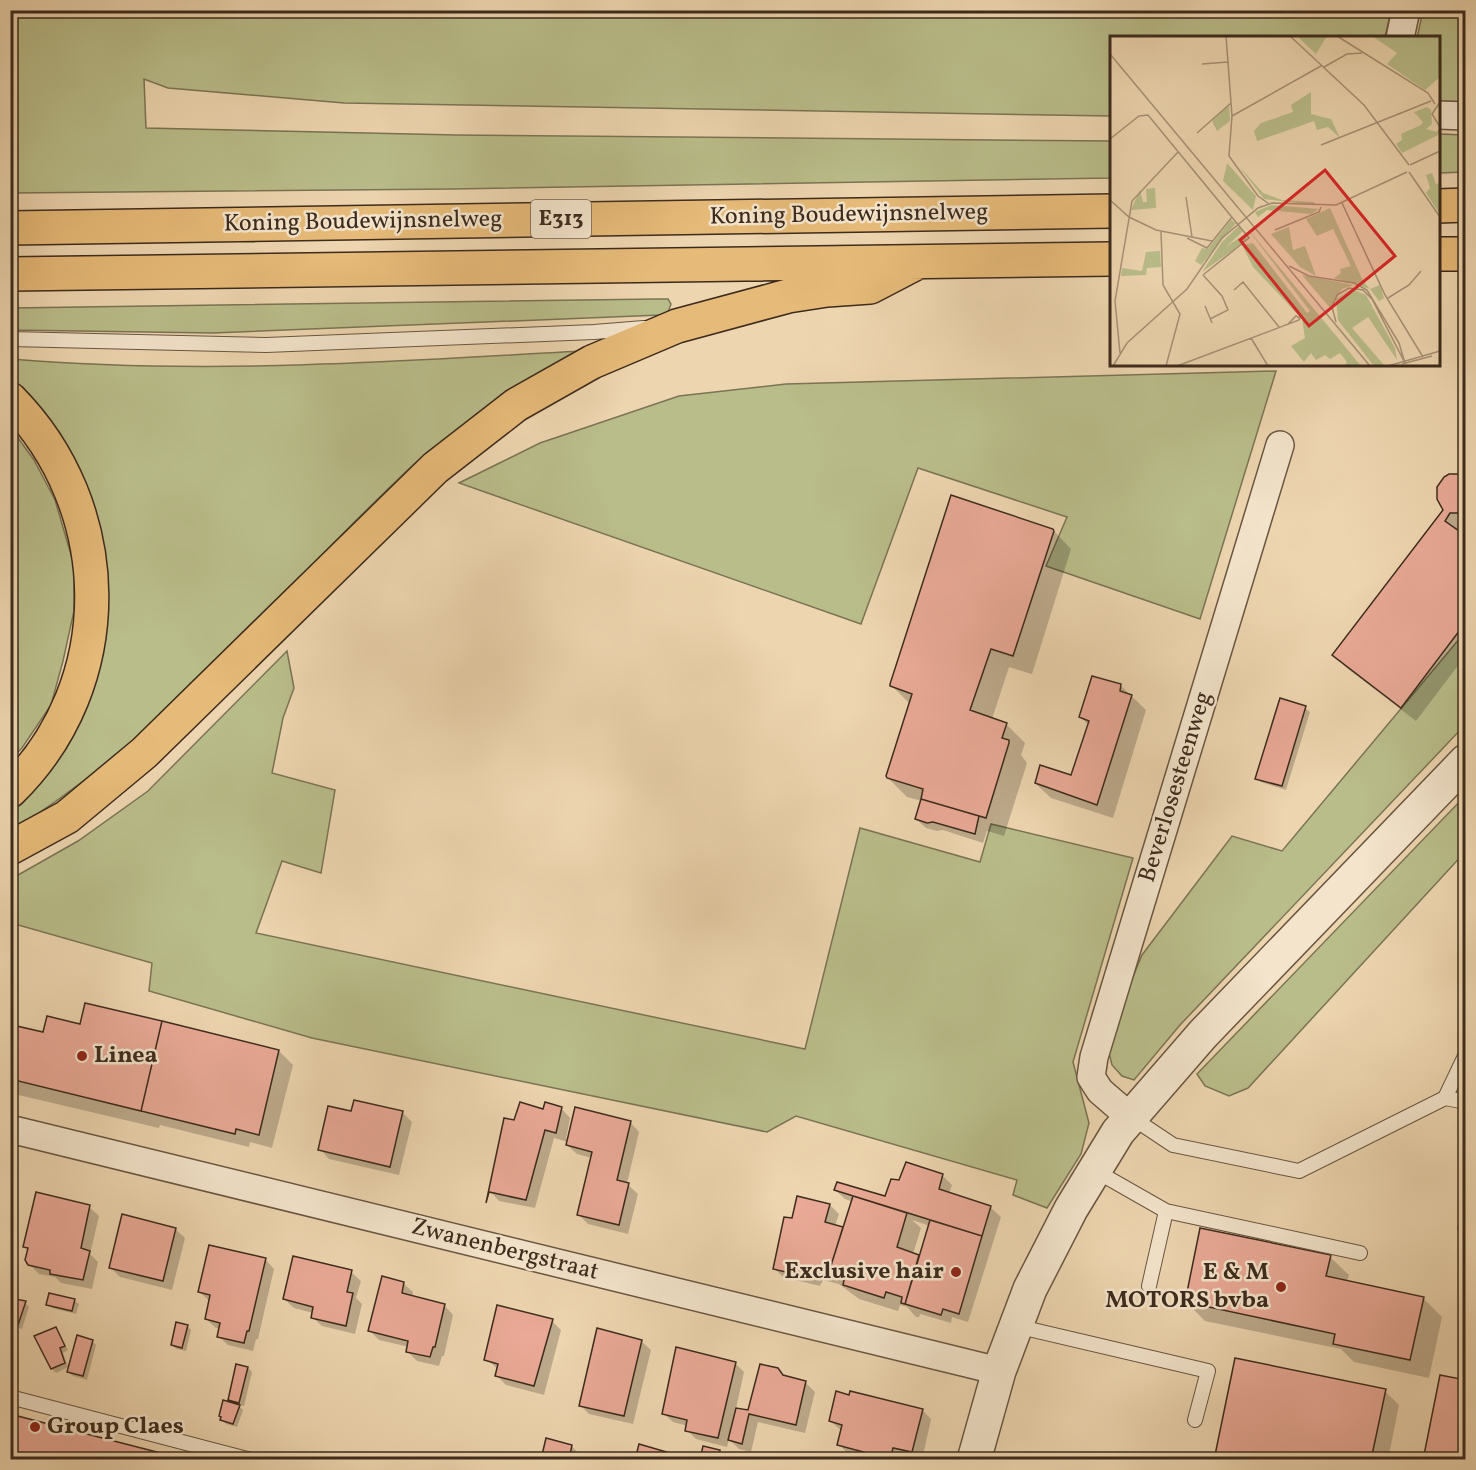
<svg xmlns="http://www.w3.org/2000/svg" width="1476" height="1470" font-family="Vollkorn,serif">
<style>
.green{fill:#b9bd8a;stroke:#7b7454;stroke-width:1.5}
.shadow{fill:#0003;fill-rule:evenodd}
.building{fill:#e9a996;stroke:#3d2b1d;stroke-width:1.5}
.lines{fill:none;stroke-linecap:round;stroke-linejoin:round}
.service-casing{stroke:#695642;stroke-width:16}
.minor-casing{stroke:#695642;stroke-width:30}
.tertiary-casing{stroke:#695642;stroke-width:36}
.motorway-casing{stroke:#3d2b1d;stroke-width:36}
.service{stroke:#f3e4cb;stroke-width:14}
.minor{stroke:#f3e4cb;stroke-width:27}
.tertiary{stroke:#f3e4cb;stroke-width:33}
.motorway{stroke:#e6ba78;stroke-width:33}
.poi-dot{fill:#8f2418;stroke:#f3e4cb;stroke-width:2}
.labels{text-anchor:middle;dominant-baseline:central;stroke-width:5;stroke-linejoin:round;paint-order:stroke}
.shield{fill:#f3e4cb;stroke:#746251;stroke-width:1.5}
.shield-label{font-size:22px;font-weight:bold;fill:#3d2b1d}
.street-label{font-size:24px;fill:#3d2b1d;stroke:#f3e4cb}
.poi-label{font-size:24px;font-weight:bold;fill:#3d2b1d;stroke:#f3e4cb;text-anchor:start}
.inset-road{fill:none;stroke:#a79175;stroke-width:1.5}
.view{fill:#d62828;fill-opacity:0.15;stroke:#d62828;stroke-width:3}
.inset-edge{fill:none;stroke:#3d2b1d;stroke-width:3}
</style>
<rect width="100%" height="100%" fill="#edd5af"/>
<filter id="stains"><feTurbulence type="fractalNoise" baseFrequency=".00333" numOctaves="4"/><feColorMatrix values="0 0 0 0 .2 0 0 0 0 .09 0 0 0 0 .02 0 0 0 .5 -.17"/></filter>
<radialGradient id="worn" r=".72"><stop offset=".6" stop-color="#630" stop-opacity="0"/><stop offset="1" stop-color="#630" stop-opacity=".3"/></radialGradient>
<!-- green -->
<path class="green" d="M 10,11 L 11,10 L 1391,11 L 1385,37 L 1112,38 L 1111,116 L 344,103 L 168,88 L 144,79 L 146,128 L 456,135 L 1111,141 L 1111,178 L 454,189 L 11,193 Z
M 1423,11 L 1465,11 L 1465,107 L 1439,102 L 1438,38 L 1417,38 Z
M 1439,134 L 1465,135 L 1465,172 L 1439,173 Z
M 657,299 L 668,299 L 671,304 L 668,312 L 661,315 L 213,333 L 11,330 L 11,308 Z
M 581,351 C 534,376 490,404 448,437 C 436,447 423,455 412,466 C 280,589 166,736 11,831 L 11,809 L 44,777 L 79,718 L 103,611 L 11,384 L 11,359 C 200,375 391,362 581,351 Z
M 1276,371 L 1200,619 L 1046,566 L 1067,517 L 918,468 L 861,624 L 459,483 L 540,443 L 679,396 L 786,384 Z
M 10,427 L 34,460 L 55,500 L 74,565 L 74,611 L 63,661 L 51,705 L 22,748 L 11,759 Z
M 1465,632 L 1465,725 L 1180,1025 L 1134,1080 L 1122,1076 L 1112,1065 L 1109,1053 L 1117,1015 L 1142,955 L 1232,836 L 1282,851 Z
M 287,651 L 294,688 L 283,718 L 272,773 L 335,790 L 321,873 L 282,861 L 256,933 L 805,1049 L 860,828 L 980,862 L 991,824 L 1133,858 L 1073,1062 L 1089,1123 L 1081,1154 L 1047,1208 L 1013,1195 L 1017,1180 L 796,1116 L 767,1132 L 312,1038 L 149,991 L 152,963 L 11,923 L 11,879 L 78,841 L 148,791 Z
M 1465,796 L 1465,852 L 1248,1088 L 1229,1096 L 1205,1086 L 1197,1074 Z"/>
<!-- shadow -->
<path class="shadow" d="M 1466,476 L 1466,526 L 1460,534 L 1466,538 L 1466,655 L 1416,721 L 1348,669 L 1334,655 L 1445,510 Z
M 1053,530 L 1071,549 L 1032,674 L 1009,667 L 992,719 L 1006,724 L 1025,743 L 1021,755 L 1027,763 L 1004,836 L 987,831 L 983,843 L 943,830 L 937,831 L 926,828 L 916,819 L 922,801 L 907,797 L 888,778 L 910,704 L 892,686 Z
M 1120,685 L 1146,710 L 1113,818 L 1051,798 L 1036,784 L 1041,767 L 1072,776 L 1089,726 L 1081,717 Z
M 1305,708 L 1310,712 L 1286,790 L 1261,782 L 1257,778 Z
M 45,1034 L 279,1051 L 293,1065 L 272,1148 L 250,1142 L 249,1147 L 160,1125 L 159,1128 L 10,1093 L 10,1037 Z
M 561,1108 L 570,1118 L 566,1139 L 630,1122 L 639,1132 L 627,1184 L 638,1194 L 628,1234 L 588,1224 L 578,1214 L 592,1158 L 577,1154 L 567,1145 L 568,1142 L 554,1138 L 535,1208 L 499,1201 L 490,1191 L 515,1122 L 544,1110 Z
M 352,1113 L 403,1113 L 412,1122 L 399,1175 L 329,1159 L 320,1149 Z
M 942,1175 L 952,1185 L 949,1194 L 991,1208 L 1001,1217 L 968,1322 L 952,1317 L 951,1323 L 920,1314 L 919,1317 L 916,1317 L 907,1307 L 900,1305 L 898,1311 L 859,1299 L 839,1284 L 823,1280 L 820,1286 L 783,1277 L 774,1268 L 793,1220 L 830,1205 L 839,1214 L 835,1226 L 844,1230 L 853,1202 L 845,1199 L 835,1190 L 886,1198 L 900,1182 ZM 912,1220 L 930,1226 L 920,1258 L 913,1254 L 921,1228 Z
M 89,1207 L 99,1216 L 90,1254 L 98,1262 L 92,1289 L 61,1283 L 55,1277 L 39,1274 L 29,1264 L 29,1251 L 24,1246 Z
M 175,1229 L 185,1238 L 172,1290 L 120,1277 L 111,1268 Z
M 1330,1257 L 1349,1275 L 1347,1282 L 1423,1298 L 1442,1317 L 1429,1378 L 1354,1362 L 1341,1349 L 1205,1321 L 1186,1302 Z
M 265,1259 L 274,1269 L 258,1339 L 256,1339 L 253,1351 L 228,1345 L 218,1336 L 220,1329 L 216,1328 L 206,1319 L 210,1302 L 200,1292 Z
M 351,1272 L 361,1281 L 356,1298 L 362,1304 L 355,1334 L 322,1326 L 312,1317 L 313,1313 L 294,1308 L 284,1299 Z
M 403,1283 L 413,1292 L 412,1297 L 444,1305 L 453,1315 L 444,1356 L 442,1356 L 439,1366 L 417,1361 L 408,1352 L 409,1347 L 379,1340 L 370,1331 Z
M 10,1299 L 25,1303 L 29,1307 L 22,1329 L 10,1326 Z
M 74,1300 L 79,1304 L 76,1314 L 52,1308 L 48,1304 Z
M 552,1321 L 561,1330 L 544,1395 L 506,1385 L 497,1376 L 498,1369 L 486,1359 Z
M 187,1326 L 191,1330 L 186,1351 L 176,1349 L 172,1345 Z
M 55,1329 L 68,1350 L 63,1353 L 68,1367 L 56,1373 L 52,1369 Z
M 92,1341 L 96,1345 L 87,1380 L 73,1376 L 68,1372 Z
M 641,1341 L 651,1350 L 633,1424 L 589,1414 L 580,1405 Z
M 735,1363 L 744,1372 L 736,1409 L 749,1412 L 785,1377 L 806,1383 L 815,1392 L 805,1433 L 758,1422 L 751,1452 L 739,1449 L 729,1439 L 727,1447 L 696,1439 L 687,1430 L 688,1426 L 673,1422 L 663,1413 Z
M 248,1368 L 252,1372 L 244,1406 L 238,1405 L 243,1410 L 237,1427 L 226,1424 L 222,1420 L 235,1405 L 229,1399 Z
M 1385,1391 L 1399,1405 L 1388,1460 L 1215,1460 Z
M 922,1410 L 931,1419 L 922,1460 L 902,1456 L 901,1460 L 870,1460 L 848,1454 L 839,1444 L 842,1431 L 830,1421 Z
M 571,1446 L 581,1455 L 579,1460 L 538,1460 Z
M 719,1451 L 723,1456 L 722,1460 L 701,1460 Z"/>
<!-- building -->
<path class="building" d="M 1449,474 L 1466,474 L 1466,513 L 1450,513 L 1445,521 L 1466,536 L 1466,622 L 1401,708 L 1332,655 L 1443,510 L 1437,499 L 1437,487 L 1444,477 Z
M 951,495 L 1053,529 L 1054,531 L 1013,656 L 991,649 L 970,710 L 1007,723 L 1002,738 L 1009,740 L 1009,743 L 986,818 L 921,799 L 923,789 L 887,778 L 886,776 L 912,694 L 890,686 L 890,684 Z
M 1092,676 L 1121,684 L 1120,691 L 1132,695 L 1097,805 L 1035,783 L 1040,765 L 1071,775 L 1089,721 L 1079,717 Z
M 1280,698 L 1306,706 L 1282,786 L 1255,779 Z
M 921,799 L 979,816 L 975,834 L 933,822 L 927,823 L 915,819 Z
M 85,1003 L 162,1021 L 141,1111 L 10,1079 L 10,1031 L 12,1025 L 43,1032 L 47,1016 L 80,1024 Z
M 162,1021 L 279,1050 L 259,1135 L 236,1129 L 235,1134 L 141,1111 Z
M 354,1100 L 403,1111 L 390,1167 L 318,1150 L 328,1106 L 351,1111 Z
M 520,1102 L 543,1109 L 545,1102 L 562,1107 L 556,1133 L 545,1130 L 526,1200 L 489,1192 L 486,1203 L 504,1118 L 514,1120 Z
M 575,1107 L 631,1121 L 617,1180 L 629,1183 L 619,1225 L 577,1215 L 592,1152 L 566,1145 Z
M 906,1162 L 943,1174 L 939,1189 L 991,1206 L 982,1236 L 834,1190 L 837,1182 L 885,1196 L 891,1179 L 899,1180 Z
M 1466,1190 L 1466,1231 L 1458,1229 Z
M 36,1192 L 90,1205 L 81,1248 L 90,1251 L 83,1280 L 50,1274 L 50,1270 L 28,1265 L 25,1260 L 28,1248 L 23,1247 Z
M 797,1196 L 830,1204 L 825,1222 L 843,1227 L 828,1275 L 814,1272 L 811,1278 L 773,1269 L 784,1217 L 792,1218 Z
M 853,1196 L 907,1213 L 897,1247 L 919,1255 L 905,1304 L 901,1303 L 902,1297 L 886,1292 L 884,1298 L 843,1285 L 844,1280 L 828,1275 Z
M 122,1214 L 176,1228 L 163,1281 L 109,1268 Z
M 930,1220 L 982,1236 L 959,1314 L 943,1309 L 941,1315 L 905,1304 Z
M 1200,1228 L 1331,1255 L 1326,1276 L 1424,1297 L 1410,1360 L 1333,1344 L 1335,1334 L 1185,1302 Z
M 209,1245 L 266,1258 L 249,1331 L 247,1331 L 244,1343 L 217,1337 L 220,1323 L 205,1319 L 210,1295 L 198,1292 Z
M 293,1256 L 352,1270 L 347,1292 L 353,1293 L 346,1326 L 311,1318 L 313,1307 L 283,1299 Z
M 382,1276 L 404,1282 L 402,1293 L 445,1304 L 435,1347 L 433,1347 L 430,1357 L 406,1352 L 408,1341 L 368,1331 Z
M 49,1293 L 75,1299 L 72,1311 L 46,1305 Z
M 10,1298 L 26,1301 L 18,1325 L 10,1324 Z
M 497,1305 L 553,1319 L 534,1386 L 495,1376 L 498,1364 L 484,1360 Z
M 176,1322 L 188,1325 L 182,1348 L 171,1345 Z
M 56,1327 L 65,1346 L 60,1348 L 65,1363 L 51,1369 L 34,1336 Z
M 597,1328 L 642,1340 L 624,1416 L 579,1406 Z
M 77,1335 L 93,1340 L 83,1376 L 67,1372 Z
M 676,1347 L 736,1362 L 718,1438 L 685,1431 L 687,1420 L 662,1414 Z
M 1235,1358 L 1386,1389 L 1371,1460 L 1214,1460 Z
M 236,1364 L 248,1367 L 239,1403 L 228,1400 Z
M 760,1364 L 778,1368 L 783,1375 L 806,1381 L 796,1425 L 749,1414 L 742,1444 L 728,1440 L 736,1408 L 748,1410 Z
M 1440,1375 L 1466,1380 L 1466,1460 L 1423,1460 Z
M 836,1391 L 849,1395 L 850,1391 L 923,1409 L 912,1452 L 893,1448 L 890,1459 L 837,1445 L 842,1425 L 829,1421 Z
M 223,1400 L 240,1405 L 233,1424 L 220,1420 L 221,1417 L 219,1416 Z
M 10,1414 L 110,1440 L 188,1460 L 10,1460 Z
M 546,1438 L 572,1445 L 569,1460 L 536,1460 L 538,1454 L 542,1455 Z
M 639,1444 L 670,1453 L 668,1460 L 635,1460 Z
M 703,1446 L 720,1450 L 718,1460 L 700,1460 Z"/>
<g class="lines">
<!-- service casing -->
<g class="service-casing">
<path id="service" d="M 10,339 L 266,345 L 594,332 L 644,328
M 1445,1098 L 1466,1102
M 1131,1117 L 1173,1145 L 1299,1171 L 1445,1098 L 1466,1054
M 1094,1170 L 1166,1211 L 1360,1253
M 1149,1286 L 1166,1211
M 1016,1326 L 1208,1371 L 1195,1420
M 10,1397 L 251,1460"/>
</g>
<!-- minor casing -->
<g class="minor-casing">
<path id="minor" d="M 1400,38 L 1406,10
M 1438,115 L 1466,116
M 1129,1116 L 1100,1091 L 1091,1077 L 1094,1057 L 1280,445
M 10,1129 L 999,1371"/>
</g>
<!-- tertiary casing -->
<g class="tertiary-casing">
<path id="tertiary" d="M 974,1460 L 999,1371 L 1030,1289 L 1071,1209 L 1118,1132 L 1203,1034 L 1466,761"/>
</g>
<!-- motorway casing -->
<g class="motorway-casing">
<path id="motorway" d="M 1438,206 L 1466,205
M 10,228 L 1112,211
M 1438,254 L 1466,254
M 10,274 L 1112,259
M 10,399 C 117,507 121,683 10,791
M 10,848 L 67,817 L 144,753 L 435,468 L 516,405 L 592,362 L 677,326 L 788,296 L 827,290 L 870,287 L 918,262"/>
</g>
<!-- service -->
<use href="#service" class="service"/>
<!-- minor -->
<use href="#minor" class="minor"/>
<!-- tertiary -->
<use href="#tertiary" class="tertiary"/>
<!-- motorway -->
<use href="#motorway" class="motorway"/>
</g>
<!-- markers -->
<g class="poi-dot">
<circle cx="82" cy="1056" r="6"/>
<circle cx="956" cy="1272" r="6"/>
<circle cx="1281" cy="1287" r="6"/>
<circle cx="35" cy="1427" r="6"/>
</g>
<g class="labels">
<!-- shield labels -->
<rect class="shield" x="531" y="200" width="60" height="38" rx="4.5"/>
<g class="shield-label">
<text x="561" y="219">E313</text>
</g>
<!-- street labels -->
<g class="street-label">
<text transform="translate(849 215) rotate(-1)">Koning Boudewijnsnelweg</text>
<text transform="translate(363 222) rotate(-1)">Koning Boudewijnsnelweg</text>
<text transform="translate(1176 787) rotate(-73)">Beverlosesteenweg</text>
<text transform="translate(505 1250) rotate(14)">Zwanenbergstraat</text>
</g>
<!-- poi labels -->
<g class="poi-label">
<text x="94" y="1056">Linea</text>
<text x="944" y="1272" text-anchor="end">Exclusive hair</text>
<text x="1269" y="1273" text-anchor="end">E &amp; M<tspan x="1269" dy="28">MOTORS bvba</tspan></text>
<text x="47" y="1427">Group Claes</text>
</g>
</g>
<!-- overview -->
<g transform="translate(1110 36)">
<rect width="330" height="330" fill="#edd5af"/>
<path d="M 187,0 L 217,0 L 206,18 ZM 262,0 L 330,0 L 330,41 L 315,54 L 277,28 L 287,17 ZM 201,56 L 201,78 L 221,83 L 230,102 L 218,91 L 207,94 L 204,85 L 147,105 L 144,95 L 151,87 L 183,76 L 181,69 ZM 119,69 L 120,85 L 107,95 L 102,85 ZM 317,71 L 321,74 L 322,88 L 316,93 L 326,96 L 330,92 L 330,98 L 292,117 L 286,108 L 292,104 L 291,98 L 311,89 L 313,86 L 304,76 ZM 117,127 L 146,160 L 143,174 L 113,145 ZM 129,130 L 153,157 L 172,164 L 204,166 L 206,169 L 154,163 ZM 322,137 L 326,148 L 330,147 L 330,178 L 316,157 L 320,152 L 316,139 ZM 45,152 L 46,172 L 21,174 L 30,154 L 33,166 L 37,166 L 36,153 ZM 161,169 L 209,173 L 201,178 L 157,174 L 148,181 L 145,176 ZM 220,172 L 253,245 L 260,253 L 270,249 L 274,262 L 269,265 L 260,253 L 224,242 L 231,237 L 230,233 L 241,230 L 223,193 L 207,200 L 196,183 ZM 121,184 L 126,187 L 91,229 L 85,225 L 92,212 L 98,213 ZM 133,187 L 251,330 L 234,330 L 237,326 L 230,317 L 220,323 L 215,319 L 206,324 L 201,317 L 194,326 L 181,310 L 195,302 L 192,283 L 143,231 L 132,209 L 143,207 L 197,277 L 200,275 ZM 129,190 L 133,195 L 116,211 L 135,198 L 137,204 L 92,236 L 112,206 ZM 179,191 L 183,214 L 195,210 L 206,240 L 190,231 L 161,198 ZM 50,215 L 51,231 L 37,232 L 36,239 L 11,240 L 12,232 L 32,235 L 36,216 ZM 192,239 L 244,249 L 232,253 L 221,273 ZM 242,253 L 256,259 L 285,312 L 287,324 L 258,281 L 242,292 L 274,329 L 264,330 L 228,284 L 226,263 Z" fill="#b9bd8a"/>
<path class="inset-road" d="M 116,0 L 122,80 L 119,120 L 148,160 L 159,168M 180,0 L 254,69 L 299,129M 227,0 L 318,57 L 325,68M 0,18 L 260,330M 92,28 L 118,26M 214,31 L 237,18 L 252,17M 330,66 L 322,78 L 330,91M 122,80 L 211,30M 87,97 L 121,67M 0,103 L 29,80 L 38,79 L 139,202 L 93,239M 211,109 L 321,65M 300,129 L 330,115M 299,136 L 330,181M 76,161 L 82,201M 0,164 L 19,181 L 46,194 L 102,205M 232,167 L 275,259 L 313,321M 165,194 L 209,176 L 211,171M 51,196 L 53,249 L 70,278 L 56,330M 77,202 L 97,212 L 122,181M 179,230 L 199,240 L 244,247 L 257,254 L 289,307 L 295,327 L 262,263 L 253,254 L 239,252 L 227,259 L 222,271 L 226,286M 93,239 L 112,260 L 118,274 L 100,283M 124,254 L 133,246 L 169,291M 278,262 L 299,249 L 311,235M 95,270 L 102,287M 141,302 L 158,330M 10,317 L 5,265 L 22,165 L 68,116M 292,328 L 322,320M 3,330 L 17,307 L 77,253 L 112,202 L 148,172 L 162,167 L 226,169 L 297,136M 67,330 L 189,284 L 190,282 L 186,280 L 178,288M 278,330 L 330,315"/>
<path class="view" d="M 215,134 L 285,220 L 199,290 L 130,204 Z"/>
<rect width="330" height="330" class="inset-edge"/>
</g>
<!-- margin -->
<rect width="1476" height="1470" fill="none" stroke="#edd5af" stroke-width="36"/>
<rect x="12" y="12" width="1452" height="1446" fill="none" stroke="#3d2b1d" stroke-width="3"/>
<rect x="18" y="18" width="1440" height="1434" fill="none" stroke="#3d2b1d" stroke-width="1.5"/>
<rect width="100%" height="100%" filter="url(#stains)"/>
<rect width="100%" height="100%" fill="url(#worn)"/>
</svg>
